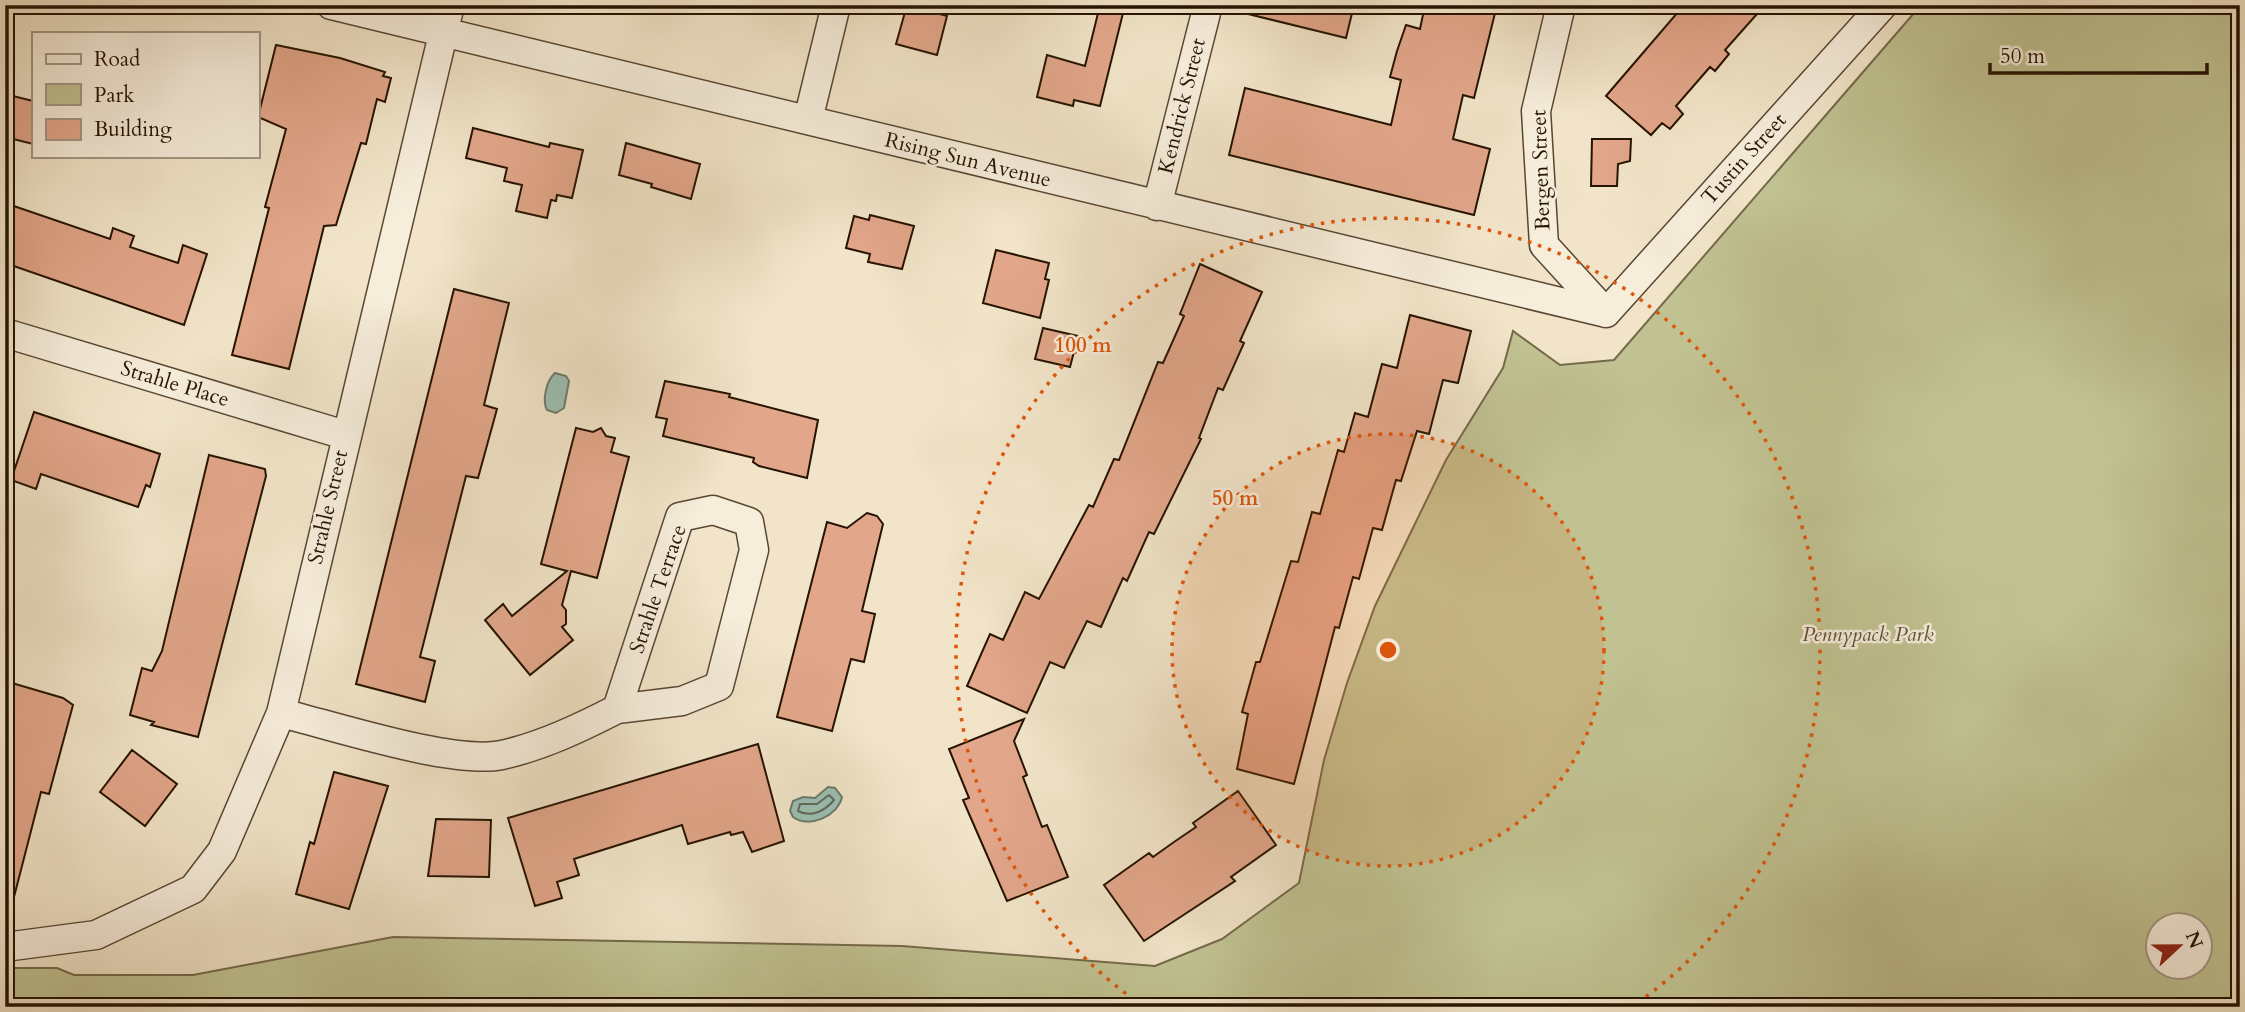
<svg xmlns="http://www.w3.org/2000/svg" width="2245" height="1012" font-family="Cardo,serif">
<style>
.green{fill:#c1c292;stroke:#746a4a;stroke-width:2;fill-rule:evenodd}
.water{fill:#9bbfb2;stroke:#6c7a6b;stroke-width:2}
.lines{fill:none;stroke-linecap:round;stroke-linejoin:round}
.shore{stroke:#60695a;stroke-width:2}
.building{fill:#e2a68a;stroke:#261301;stroke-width:2}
.minor-casing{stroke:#594733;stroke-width:31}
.minor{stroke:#f6eddb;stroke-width:28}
.ring{fill:none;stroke:#de560b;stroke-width:3.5;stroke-dasharray:3.5 7}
.labels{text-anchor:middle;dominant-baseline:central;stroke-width:5;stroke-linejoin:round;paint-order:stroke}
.street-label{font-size:21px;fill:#261301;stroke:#f6eddb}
.park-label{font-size:21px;font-style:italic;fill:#5c5034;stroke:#f6eddb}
.centre{fill:#de560b;stroke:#f6eddb;stroke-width:3.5}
.ring-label{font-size:21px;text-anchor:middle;font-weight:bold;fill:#de560b;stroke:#f6eddb;stroke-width:5;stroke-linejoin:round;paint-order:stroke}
</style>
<rect width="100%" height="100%" fill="#f1e4c8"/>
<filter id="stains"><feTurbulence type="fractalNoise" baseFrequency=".00286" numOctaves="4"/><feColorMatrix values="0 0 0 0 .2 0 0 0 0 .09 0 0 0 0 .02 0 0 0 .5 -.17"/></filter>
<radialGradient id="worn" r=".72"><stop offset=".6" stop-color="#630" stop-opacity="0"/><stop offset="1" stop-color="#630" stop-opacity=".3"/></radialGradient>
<!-- green -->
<path class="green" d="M 1921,5 L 2240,5 L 2240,1007 L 5,1007 L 5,968 L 57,968 L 74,975 L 193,975 L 393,937 L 902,946 L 1155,966 L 1222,939 L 1299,883 L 1324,760 L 1347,683 L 1375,606 L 1446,460 L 1503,368 L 1513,331 L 1560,365 L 1614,360 ZM 2158,925 L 2200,925 L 2200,967 L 2158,967 Z"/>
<!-- water -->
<path class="water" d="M 555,373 L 566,376 L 569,381 L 564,408 L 556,413 L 547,410 C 542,401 546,381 555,373 Z
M 828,787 L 835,788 L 842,797 C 838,816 809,829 793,817 L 790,811 L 793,801 L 803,797 L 815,798 Z"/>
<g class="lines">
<!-- shore -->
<path class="shore" d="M 829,795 L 834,800 C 825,811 811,818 798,811 L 800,804 L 817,804 Z"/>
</g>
<!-- building -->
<path class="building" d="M 907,5 L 938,5 L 936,13 L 947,16 L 937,55 L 896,44 Z
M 1100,5 L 1125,5 L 1100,106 L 1074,100 L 1073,106 L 1037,97 L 1047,55 L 1085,66 Z
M 1249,5 L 1354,5 L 1346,38 L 1248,14 Z
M 1425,5 L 1497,5 L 1474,98 L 1463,95 L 1453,139 L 1490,149 L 1474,215 L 1229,155 L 1245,88 L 1391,125 L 1401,80 L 1390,77 L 1397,51 L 1406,25 L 1420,29 Z
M 1684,5 L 1765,5 L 1725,50 L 1729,54 L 1715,71 L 1710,67 L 1676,106 L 1683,114 L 1670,129 L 1662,123 L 1651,135 L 1606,96 Z
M 276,45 L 340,58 L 385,72 L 383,76 L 391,78 L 385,102 L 377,99 L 366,144 L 361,143 L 336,225 L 324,226 L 289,369 L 232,355 L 269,208 L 265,207 L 286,129 L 258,117 Z
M 5,94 L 33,101 L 33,144 L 5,137 Z
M 473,128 L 549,147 L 550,143 L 583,150 L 572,198 L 557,195 L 556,201 L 551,200 L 547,218 L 516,211 L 522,185 L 504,181 L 507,168 L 466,158 Z
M 1592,139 L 1631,139 L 1630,161 L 1618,164 L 1617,186 L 1591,186 Z
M 626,143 L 700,164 L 691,199 L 651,187 L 652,184 L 619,175 Z
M 5,203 L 110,239 L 113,228 L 134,236 L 130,247 L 178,263 L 183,245 L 207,254 L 184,325 L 5,263 Z
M 870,215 L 914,226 L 902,269 L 868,262 L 870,254 L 846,248 L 854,216 L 869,220 Z
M 996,250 L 1049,263 L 1045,279 L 1049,280 L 1040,318 L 983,303 Z
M 1200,264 L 1262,292 L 1240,341 L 1244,343 L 1223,390 L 1218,388 L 1199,438 L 1201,439 L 1154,534 L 1149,532 L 1127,581 L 1123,578 L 1101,627 L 1087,621 L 1064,668 L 1050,662 L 1027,713 L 967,686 L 990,634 L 1003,640 L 1025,592 L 1039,599 L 1089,505 L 1093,507 L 1114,459 L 1119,460 L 1158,362 L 1163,363 L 1184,316 L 1180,314 Z
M 454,289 L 509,303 L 484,405 L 497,409 L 478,478 L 466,476 L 420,657 L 435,661 L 425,702 L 356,684 Z
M 1410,315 L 1471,331 L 1458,383 L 1443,380 L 1429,434 L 1417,431 L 1401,481 L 1396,480 L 1382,530 L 1373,528 L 1359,579 L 1353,577 L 1339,628 L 1335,627 L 1294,784 L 1237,769 L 1248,714 L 1242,712 L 1256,662 L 1260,662 L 1291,561 L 1298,562 L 1312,512 L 1320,514 L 1338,450 L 1344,452 L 1355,413 L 1368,417 L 1382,364 L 1397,368 Z
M 1043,328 L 1078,336 L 1070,367 L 1035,359 Z
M 665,381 L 730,394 L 729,397 L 818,420 L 807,478 L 759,466 L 753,462 L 754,458 L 663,436 L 667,419 L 656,417 Z
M 34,412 L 160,454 L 150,487 L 146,485 L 138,507 L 41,474 L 36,489 L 11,480 Z
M 576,428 L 593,432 L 601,428 L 606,436 L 615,438 L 611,452 L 629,457 L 597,578 L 571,571 L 562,605 L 566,610 L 566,624 L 562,627 L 573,640 L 530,675 L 485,620 L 503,604 L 512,616 L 567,571 L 541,564 Z
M 209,455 L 265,469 L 266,476 L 198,737 L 151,725 L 154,722 L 130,715 L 142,668 L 152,671 L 162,651 Z
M 867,513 L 877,516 L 883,524 L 862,611 L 875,614 L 864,662 L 851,659 L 832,731 L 777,717 L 827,522 L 847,528 Z
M 5,681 L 63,698 L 73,705 L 49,794 L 41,792 L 14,897 L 5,896 Z
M 1024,719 L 1014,741 L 1027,775 L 1023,777 L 1042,827 L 1047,825 L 1068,877 L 1007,901 L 963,800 L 969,798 L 949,749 Z
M 758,744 L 784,841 L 752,852 L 743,832 L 731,835 L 730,832 L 688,844 L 682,825 L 574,859 L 579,875 L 557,882 L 562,898 L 535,906 L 508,818 Z
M 132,750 L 177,784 L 145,826 L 100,792 Z
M 334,772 L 388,786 L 349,909 L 296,894 L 310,842 L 314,844 Z
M 1238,791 L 1276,845 L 1231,877 L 1235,881 L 1144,941 L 1104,885 L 1149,853 L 1153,857 L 1174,842 L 1196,827 L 1193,823 Z
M 436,819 L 491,820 L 489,877 L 428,876 Z"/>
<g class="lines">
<!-- minor casing -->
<g class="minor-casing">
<path id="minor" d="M 331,5 L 1606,313
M 1561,5 L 1536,111 L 1544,245 L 1606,313
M 808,120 L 836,5
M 1157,206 L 1208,5
M 1606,313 L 1883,5
M 5,333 L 345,435
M 281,713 C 334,726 453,765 502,755 C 542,746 580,728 617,709 L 680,517 L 713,510 L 749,522 L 754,550 L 719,686 L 682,701 L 617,709
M 5,947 L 96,935 L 193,889 L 222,851 L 281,713 L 450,5"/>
</g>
<!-- minor -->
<use href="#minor" class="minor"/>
</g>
<!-- distance rings -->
<circle cx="1388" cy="650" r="216" fill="#de560b" fill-opacity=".12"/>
<g class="ring">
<circle cx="1388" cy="650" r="216"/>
<path d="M1143 1006A432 432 0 1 1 1633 1006"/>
</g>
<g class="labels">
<!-- street labels -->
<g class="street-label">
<text transform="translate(1182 106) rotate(-76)">Kendrick Street</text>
<text transform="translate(1744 159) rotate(-48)">Tustin Street</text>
<text transform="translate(968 160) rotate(14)">Rising Sun Avenue</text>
<text transform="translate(1541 170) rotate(-92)">Bergen Street</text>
<text transform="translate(175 384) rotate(17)">Strahle Place</text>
<text transform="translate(328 507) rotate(-77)">Strahle Street</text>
<text transform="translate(658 589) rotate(-71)">Strahle Terrace</text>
</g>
<!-- park labels -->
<g class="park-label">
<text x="1868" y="634">Pennypack Park</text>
</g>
</g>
<circle cx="1388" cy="650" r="10" class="centre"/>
<g class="ring-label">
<text x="1083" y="352">100 m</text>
<text x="1235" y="505">50 m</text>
</g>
<!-- margin -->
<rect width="2245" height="1012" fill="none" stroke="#f1e4c8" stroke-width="28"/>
<rect x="7" y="7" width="2231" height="998" fill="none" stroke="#261301" stroke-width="3.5"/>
<rect x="14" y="14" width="2217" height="984" fill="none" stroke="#261301" stroke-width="2"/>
<!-- legend -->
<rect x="32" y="32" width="228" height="126" fill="#f6eddb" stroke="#a39684" stroke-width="2"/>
<rect x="46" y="54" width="35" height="10" fill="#f6eddb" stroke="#a39684" stroke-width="2"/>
<text x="94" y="66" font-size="21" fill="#261301">Road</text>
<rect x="46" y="84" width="35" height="21" fill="#c1c292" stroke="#a39684" stroke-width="2"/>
<text x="94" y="102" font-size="21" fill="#261301">Park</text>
<rect x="46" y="119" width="35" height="21" fill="#e2a68a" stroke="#a39684" stroke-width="2"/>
<text x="94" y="136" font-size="21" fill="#261301">Building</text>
<!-- north arrow -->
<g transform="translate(2179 946) rotate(68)"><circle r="33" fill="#f6eddb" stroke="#a39684" stroke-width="2"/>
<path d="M0-5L12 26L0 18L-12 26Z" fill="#8f2418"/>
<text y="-10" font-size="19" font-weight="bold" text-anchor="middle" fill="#261301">N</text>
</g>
<!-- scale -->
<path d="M1990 63v10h217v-10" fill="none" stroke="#261301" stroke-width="3.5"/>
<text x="2000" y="63" font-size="21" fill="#261301" stroke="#f6eddb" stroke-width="5" paint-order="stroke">50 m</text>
<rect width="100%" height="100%" filter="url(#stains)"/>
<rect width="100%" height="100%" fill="url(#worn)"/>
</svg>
